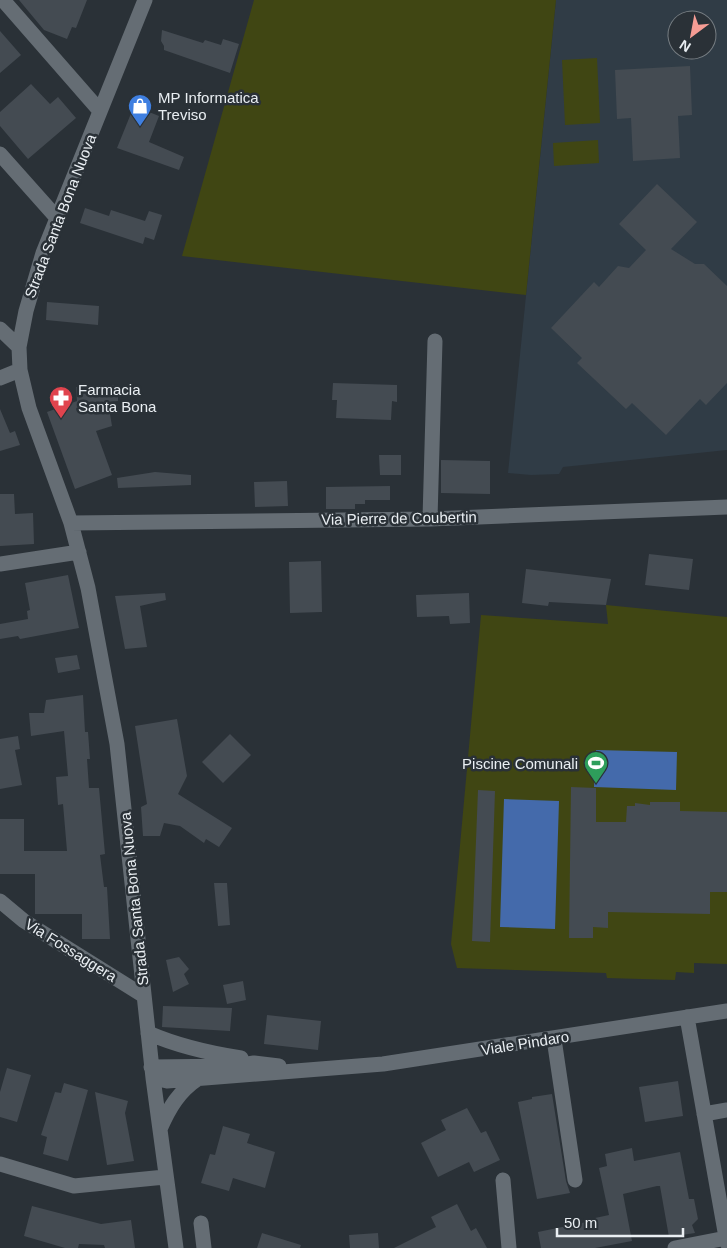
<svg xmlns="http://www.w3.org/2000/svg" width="727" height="1248" font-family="Arial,sans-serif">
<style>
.built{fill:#303c46;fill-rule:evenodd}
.green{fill:#404613}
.water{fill:#446aab}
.building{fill:#444b52}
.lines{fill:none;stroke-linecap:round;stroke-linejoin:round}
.minor{stroke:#656d74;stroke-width:15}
.labels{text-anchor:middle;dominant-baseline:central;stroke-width:5;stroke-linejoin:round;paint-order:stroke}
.poi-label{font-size:15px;fill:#e9eef2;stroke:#2a3137;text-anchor:start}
.street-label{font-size:15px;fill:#e9eef2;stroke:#2a3137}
</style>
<rect width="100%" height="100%" fill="#2a3137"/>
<!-- built -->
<path class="built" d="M 556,0 L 727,0 L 727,450 L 563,467 L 559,474 L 531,475 L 508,473 ZM 677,20 L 707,20 L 707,50 L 677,50 Z"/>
<!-- green -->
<path class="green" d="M 254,0 L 556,0 L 526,295 L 182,256 Z
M 597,58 L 600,123 L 565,125 L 562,60 Z
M 598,140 L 599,163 L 554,166 L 553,143 Z
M 606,605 L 727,617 L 727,964 L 694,963 L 694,973 L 676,972 L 675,980 L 607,978 L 606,973 L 457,968 L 451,944 L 481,615 L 608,624 Z"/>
<!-- water -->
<path class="water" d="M 596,750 L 677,752 L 676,790 L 594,787 Z
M 504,799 L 559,801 L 555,929 L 500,927 Z"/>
<!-- building -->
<path class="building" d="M 19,0 L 87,0 L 76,28 L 72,27 L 67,39 L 44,30 Z
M 162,30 L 203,43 L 205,40 L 221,45 L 223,39 L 239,44 L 230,73 L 164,50 L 164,46 L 161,41 Z
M 0,31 L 21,55 L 0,73 Z
M 690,66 L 692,115 L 678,116 L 680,158 L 633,161 L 631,118 L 617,119 L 615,70 Z
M 31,84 L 50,104 L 58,97 L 76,118 L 28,159 L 0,126 L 0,112 Z
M 134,106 L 159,116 L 149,142 L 184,157 L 179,170 L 117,148 Z
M 657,184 L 697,222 L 671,249 L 695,264 L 704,264 L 727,286 L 727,383 L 706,405 L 700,399 L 666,435 L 632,403 L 626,409 L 577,363 L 582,358 L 551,328 L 594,282 L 599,287 L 618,266 L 629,268 L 646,250 L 619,224 Z
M 85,208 L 109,216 L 111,210 L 145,221 L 149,211 L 162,215 L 154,240 L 145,237 L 143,244 L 80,223 Z
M 47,302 L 99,306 L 98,325 L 46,320 Z
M 333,383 L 397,385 L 397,402 L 392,401 L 391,420 L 336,418 L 337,400 L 332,400 Z
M 118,385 L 118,401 L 108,402 L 112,426 L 96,431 L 112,475 L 75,489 L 47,412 L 77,401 L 76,387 Z
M 0,409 L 10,433 L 15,431 L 20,445 L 0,451 Z
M 379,455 L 401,455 L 401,475 L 380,475 Z
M 441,460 L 490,461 L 490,494 L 441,493 Z
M 155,472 L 191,475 L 191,485 L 118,488 L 117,478 Z
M 287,481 L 288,506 L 255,507 L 254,482 Z
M 390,486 L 390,500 L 365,500 L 365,504 L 355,504 L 355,509 L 326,509 L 326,487 Z
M 0,494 L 14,494 L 15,514 L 33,513 L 34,544 L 0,546 Z
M 649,554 L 693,559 L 689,590 L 645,585 Z
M 321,561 L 322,612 L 290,613 L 289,562 Z
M 526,569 L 611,579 L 606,605 L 549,602 L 548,606 L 522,603 Z
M 68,575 L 79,628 L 20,639 L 18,636 L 0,639 L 0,624 L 28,619 L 27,611 L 30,610 L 25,583 Z
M 165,593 L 166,600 L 140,606 L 147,647 L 125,649 L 115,596 Z
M 469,593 L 470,623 L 450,624 L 449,616 L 417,617 L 416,595 Z
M 77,655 L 80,669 L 58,673 L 55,658 Z
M 83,695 L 85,732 L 88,732 L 90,759 L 87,759 L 89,788 L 99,788 L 105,854 L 100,855 L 104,887 L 107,887 L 110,939 L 82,939 L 82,914 L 35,914 L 35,874 L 0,874 L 0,819 L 24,819 L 24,851 L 67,851 L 63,804 L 58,805 L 56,777 L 68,776 L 64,731 L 31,736 L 29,713 L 44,713 L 46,700 Z
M 177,719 L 187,776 L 178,794 L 232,828 L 219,847 L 206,839 L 204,843 L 180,826 L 164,823 L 160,836 L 143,836 L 141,807 L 147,804 L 135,726 Z
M 230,734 L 251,755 L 223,783 L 202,762 Z
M 18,736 L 20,749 L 15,750 L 22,785 L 0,789 L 0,739 Z
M 571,787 L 596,788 L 596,822 L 626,822 L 627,806 L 635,806 L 635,803 L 650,805 L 650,802 L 680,802 L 680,811 L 727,812 L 727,892 L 710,892 L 710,914 L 608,912 L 608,928 L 593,927 L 593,938 L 569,938 Z
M 478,790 L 495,791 L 490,942 L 472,941 Z
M 214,883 L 227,883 L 230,925 L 218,926 Z
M 179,957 L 189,969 L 184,974 L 189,984 L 173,992 L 166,960 Z
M 243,981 L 246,1000 L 227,1004 L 223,985 Z
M 163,1006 L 232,1008 L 230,1031 L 162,1027 Z
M 267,1015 L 321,1021 L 318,1050 L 264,1044 Z
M 7,1068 L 31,1075 L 17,1122 L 0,1117 L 0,1092 Z
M 678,1081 L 683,1116 L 645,1122 L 639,1087 Z
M 64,1083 L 88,1090 L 68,1161 L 43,1154 L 47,1137 L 41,1135 L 55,1092 L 61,1093 Z
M 95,1092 L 128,1101 L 125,1113 L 134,1161 L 107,1165 Z
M 552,1094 L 566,1181 L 570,1193 L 537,1199 L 518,1102 L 532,1099 L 532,1097 Z
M 467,1108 L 481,1133 L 486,1131 L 500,1160 L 474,1172 L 469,1162 L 438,1177 L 421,1143 L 446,1130 L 441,1120 Z
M 223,1126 L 250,1134 L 247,1143 L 275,1152 L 265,1188 L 233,1178 L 229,1191 L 201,1183 L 210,1154 L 215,1155 Z
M 632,1148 L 634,1161 L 680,1152 L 689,1199 L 694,1199 L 698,1219 L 692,1225 L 695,1233 L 669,1237 L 660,1186 L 657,1186 L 623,1194 L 632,1241 L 595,1248 L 541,1248 L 538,1232 L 596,1220 L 595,1218 L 609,1215 L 599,1168 L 607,1166 L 605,1154 Z
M 457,1204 L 471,1231 L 476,1228 L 487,1248 L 394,1248 L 436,1227 L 431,1217 Z
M 32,1206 L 101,1224 L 131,1220 L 135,1248 L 105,1248 L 104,1245 L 79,1244 L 78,1248 L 65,1248 L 24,1236 Z
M 262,1233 L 301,1245 L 300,1248 L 257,1248 Z
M 378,1233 L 379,1248 L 350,1248 L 349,1235 Z"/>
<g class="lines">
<!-- minor -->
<path class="minor" d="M 3,0 L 100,111
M 145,0 L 43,253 L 26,311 L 19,347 L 20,370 L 29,408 L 71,523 L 88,588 L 117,744 L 153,1078 L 176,1248
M 0,154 L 57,218
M 0,329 L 19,347
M 0,378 L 20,370
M 430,519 L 435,341
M 71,523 L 430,519 L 727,507
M 0,564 L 79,552
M 0,901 L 24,921 L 144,996
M 687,1017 L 727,1243
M 148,1033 C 178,1046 208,1053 241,1058
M 554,1039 L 575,1180
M 151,1067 L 236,1066 L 254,1063 L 279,1066
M 153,1078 L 167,1081 L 383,1064 L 727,1011
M 704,1114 L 727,1110
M 160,1129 C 169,1108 179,1091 199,1078
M 0,1164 L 74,1186 L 165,1177
M 503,1180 L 509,1248
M 201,1223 L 204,1248
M 675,1248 L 726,1238"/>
</g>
<!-- icons -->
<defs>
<g id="shop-pin" transform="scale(1.25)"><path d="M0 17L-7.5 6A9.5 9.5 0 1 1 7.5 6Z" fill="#3f7fe0" stroke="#2a3137"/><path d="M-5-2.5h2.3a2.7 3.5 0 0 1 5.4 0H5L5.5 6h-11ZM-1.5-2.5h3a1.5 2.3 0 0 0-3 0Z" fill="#fff"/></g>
<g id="pharmacy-pin" transform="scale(1.25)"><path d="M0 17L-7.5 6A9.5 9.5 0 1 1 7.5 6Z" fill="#e0444e" stroke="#2a3137"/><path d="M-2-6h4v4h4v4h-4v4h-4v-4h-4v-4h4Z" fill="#fff"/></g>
<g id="stadium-pin" transform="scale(1.25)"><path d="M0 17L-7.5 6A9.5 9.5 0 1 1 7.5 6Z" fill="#2e9e5b" stroke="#2a3137"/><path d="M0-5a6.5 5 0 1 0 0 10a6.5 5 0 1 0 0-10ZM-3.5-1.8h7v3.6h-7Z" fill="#fff"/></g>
</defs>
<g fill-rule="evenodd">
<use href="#shop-pin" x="140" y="106"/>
<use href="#pharmacy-pin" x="61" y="398"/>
<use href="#stadium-pin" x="596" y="763"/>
</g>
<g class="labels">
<!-- poi labels -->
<g class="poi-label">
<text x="158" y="97">MP Informatica<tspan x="158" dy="17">Treviso</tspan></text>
<text x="78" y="389">Farmacia<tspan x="78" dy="17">Santa Bona</tspan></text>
<text x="578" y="763" text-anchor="end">Piscine Comunali</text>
</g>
<!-- street labels -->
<g class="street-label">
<text transform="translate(60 216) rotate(-69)">Strada Santa Bona Nuova</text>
<text transform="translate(399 518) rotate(-1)">Via Pierre de Coubertin</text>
<text transform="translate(134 899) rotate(-96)">Strada Santa Bona Nuova</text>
<text transform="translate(71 950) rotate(32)">Via Fossaggera</text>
<text transform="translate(525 1043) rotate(-9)">Viale Pindaro</text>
</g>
</g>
<!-- north arrow -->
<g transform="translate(692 35) rotate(212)"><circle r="24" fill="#2a3137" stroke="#767d82"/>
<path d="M0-4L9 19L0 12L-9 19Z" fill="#f59c94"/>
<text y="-8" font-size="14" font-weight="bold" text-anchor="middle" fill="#e9eef2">N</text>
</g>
<!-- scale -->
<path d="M557 1228v8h126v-8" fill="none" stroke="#e9eef2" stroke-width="2.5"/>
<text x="564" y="1228" font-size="15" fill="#e9eef2" stroke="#2a3137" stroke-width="4" paint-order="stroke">50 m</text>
</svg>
